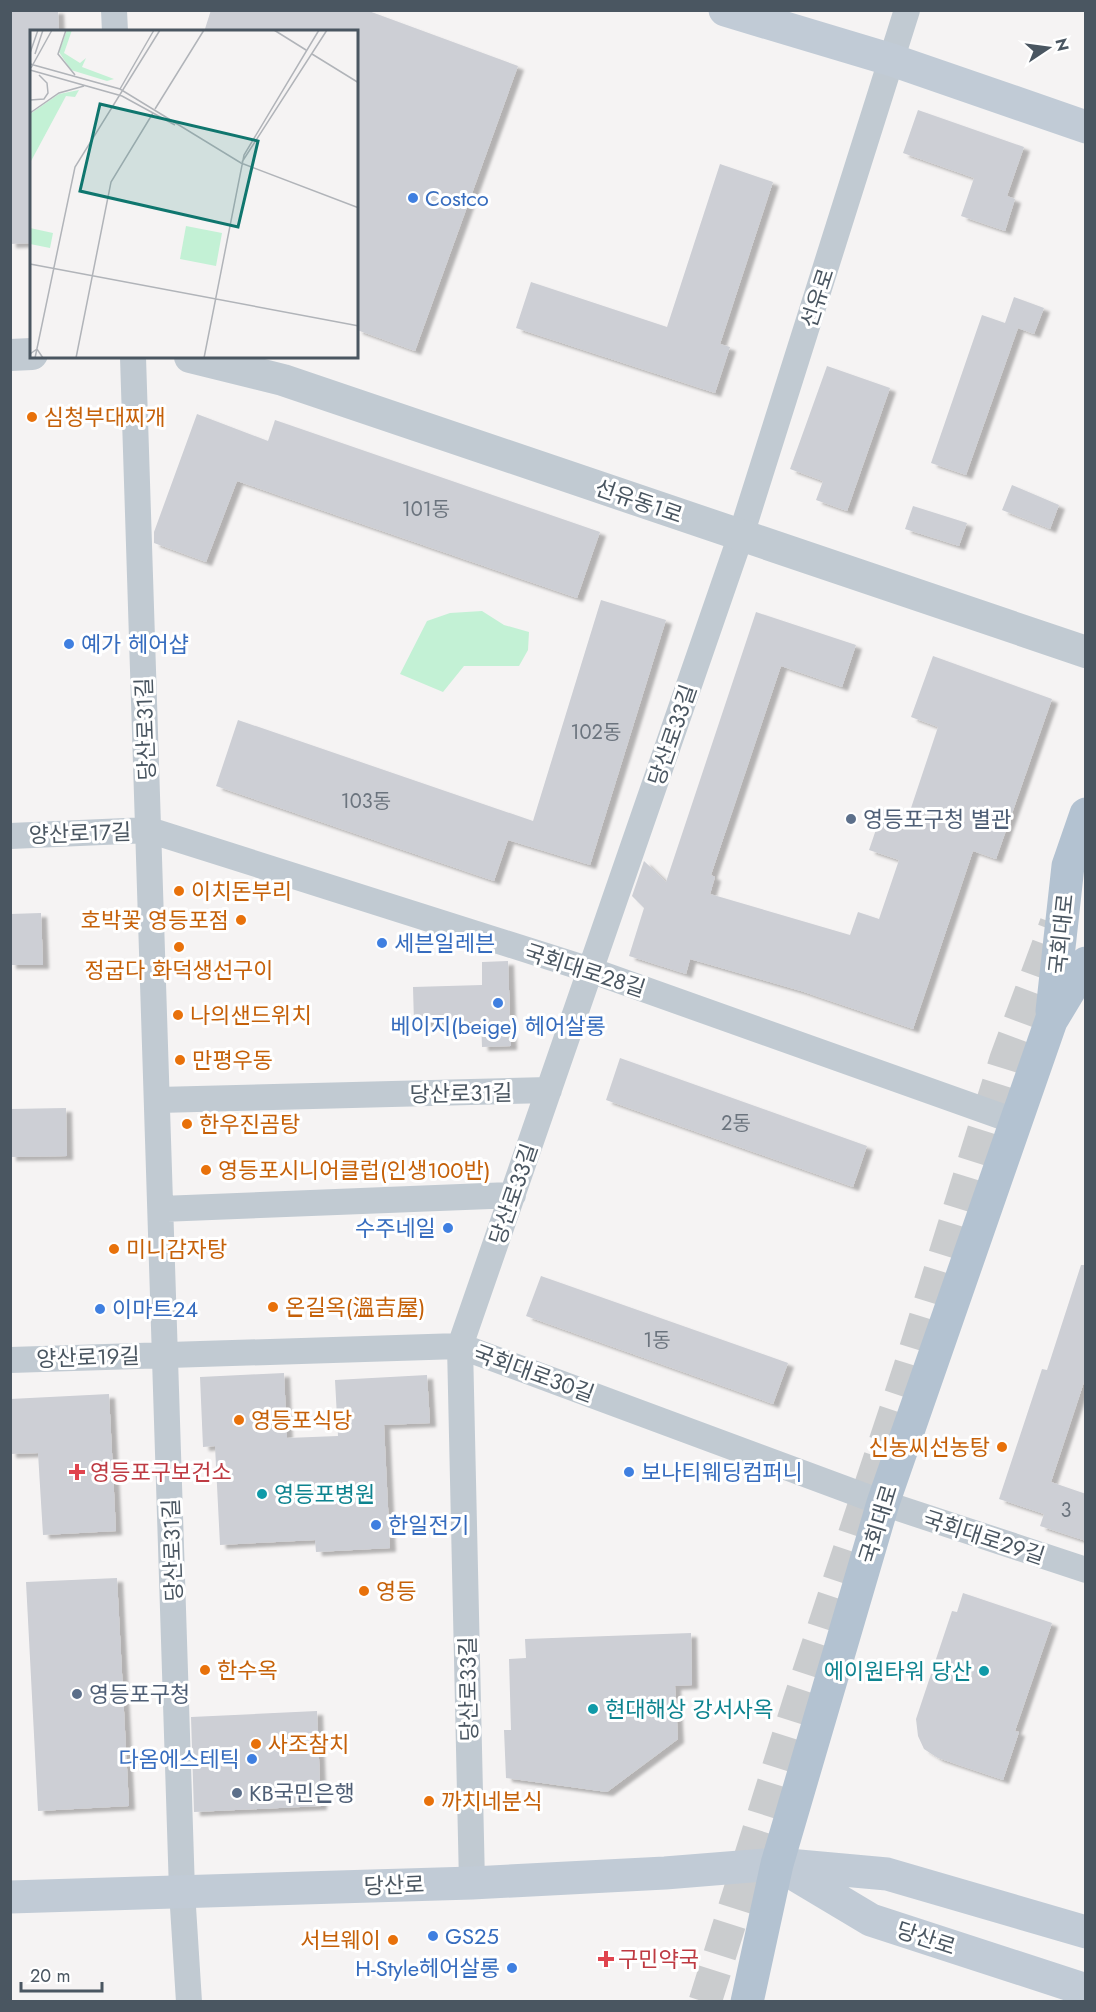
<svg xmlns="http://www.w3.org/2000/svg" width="1096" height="2012" font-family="Jost,'Noto Sans KR',sans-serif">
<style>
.green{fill:#c3f1d5}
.building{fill:#cdcfd5;filter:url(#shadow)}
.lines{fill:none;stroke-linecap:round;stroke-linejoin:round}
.trunk-tunnel{stroke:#caccce;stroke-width:33;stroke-dasharray:33 16;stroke-linecap:butt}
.minor{stroke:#c1cad2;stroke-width:26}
.tertiary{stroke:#c1cad2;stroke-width:32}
.secondary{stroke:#c1cbd6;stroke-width:33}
.primary{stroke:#b3c2d1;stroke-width:33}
.shop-dot{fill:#3f7fe0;stroke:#fff;stroke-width:2}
.food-dot{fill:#e8710a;stroke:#fff;stroke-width:2}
.service-dot{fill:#5c6f8a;stroke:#fff;stroke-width:2}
.health-dot{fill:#e0444e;stroke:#fff;stroke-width:2}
.culture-dot{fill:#0f9aa8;stroke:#fff;stroke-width:2}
.labels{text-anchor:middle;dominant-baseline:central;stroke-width:6;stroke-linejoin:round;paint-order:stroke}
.number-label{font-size:20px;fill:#6b747e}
.shop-label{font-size:22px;fill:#366cbe;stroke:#fff;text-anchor:start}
.street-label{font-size:22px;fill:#4a5661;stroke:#fff}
.food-label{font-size:22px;fill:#c56008;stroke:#fff;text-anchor:start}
.service-label{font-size:22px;fill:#4e5e75;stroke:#fff;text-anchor:start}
.health-label{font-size:22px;fill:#be3a42;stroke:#fff;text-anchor:start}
.culture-label{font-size:22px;fill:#0d838f;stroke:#fff;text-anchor:start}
.inset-road{fill:none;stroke:#b1b4b9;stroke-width:1.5}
.view{fill:#0f766e;fill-opacity:0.15;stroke:#0f766e;stroke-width:3}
.inset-edge{fill:none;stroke:#4a5661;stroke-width:3}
</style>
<defs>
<filter id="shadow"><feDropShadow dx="6" dy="4" stdDeviation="1.5" flood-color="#0004"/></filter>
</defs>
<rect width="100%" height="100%" fill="#f5f3f3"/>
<!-- green -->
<path class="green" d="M 482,611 L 504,625 L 529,632 L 528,650 L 519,666 L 464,666 L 443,692 L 400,674 L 427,621 L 450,613 Z"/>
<!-- building -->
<path class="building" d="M 10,10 L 58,10 L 59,32 L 32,32 L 32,243 L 10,244 Z
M 211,10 L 366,10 L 518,66 L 415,351 L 357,330 L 357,32 L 204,32 Z
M 918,110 L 1024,147 L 1007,196 L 1015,199 L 1005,231 L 961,216 L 974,178 L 903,153 Z
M 720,164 L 773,182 L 720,344 L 730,347 L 715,393 L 516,328 L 531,282 L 667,327 Z
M 1014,297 L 1044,308 L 1034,334 L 1018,328 L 966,475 L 931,463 L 982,315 L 1005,323 Z
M 827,366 L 890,388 L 847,511 L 816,500 L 823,481 L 790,469 Z
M 197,414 L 268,441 L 275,420 L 600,532 L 577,598 L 237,481 L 206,562 L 154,543 L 154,532 Z
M 1012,485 L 1059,505 L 1050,529 L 1002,510 Z
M 913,506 L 967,523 L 959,546 L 905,529 Z
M 601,600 L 666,620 L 590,865 L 508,840 L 494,881 L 216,786 L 238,720 L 533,821 Z
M 756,612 L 856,645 L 842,687 L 781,666 L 711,875 L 715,877 L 710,894 L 850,935 L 858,912 L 879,919 L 899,860 L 869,850 L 883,809 L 908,817 L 938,727 L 911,717 L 933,656 L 1052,699 L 996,859 L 973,851 L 913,1029 L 801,991 L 690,959 L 686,974 L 629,956 L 644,908 L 632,896 L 644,861 L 666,882 Z
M 41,913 L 43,965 L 10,965 L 10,914 Z
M 508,961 L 511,1046 L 482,1047 L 481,1021 L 414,1023 L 413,987 L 482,985 L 482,962 Z
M 620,1058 L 867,1146 L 853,1187 L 606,1100 Z
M 66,1108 L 67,1156 L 10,1157 L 10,1109 Z
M 1081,1265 L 1086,1265 L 1086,1376 L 1051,1482 L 1086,1494 L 1086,1541 L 1040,1526 L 1044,1514 L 999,1499 L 1042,1369 L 1047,1370 Z
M 541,1276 L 788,1363 L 773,1404 L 526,1316 Z
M 284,1373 L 287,1438 L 338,1436 L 335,1380 L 427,1375 L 430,1423 L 384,1425 L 390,1548 L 316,1552 L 315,1540 L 220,1545 L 215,1446 L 203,1447 L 200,1377 Z
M 109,1394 L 116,1531 L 43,1535 L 38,1453 L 10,1454 L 10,1399 Z
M 117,1578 L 129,1806 L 38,1811 L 26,1582 Z
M 963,1593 L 1052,1623 L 1015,1731 L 1019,1732 L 1003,1780 L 938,1758 L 924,1749 L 918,1736 L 916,1719 L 952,1611 L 957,1612 Z
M 691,1633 L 692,1685 L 675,1686 L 678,1739 L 607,1792 L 506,1778 L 504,1730 L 511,1730 L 509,1659 L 526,1658 L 525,1639 Z
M 317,1711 L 321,1806 L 194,1812 L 191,1717 Z"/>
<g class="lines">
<!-- trunk-tunnel -->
<path class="trunk-tunnel" d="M 705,2002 L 799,1702 L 910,1367 L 1006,1059 L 1056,924"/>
<!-- minor -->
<path class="minor" d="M 114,10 L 115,32
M 133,357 L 182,1891 L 189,2002
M 10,836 L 149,830 L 590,970 L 1017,1122
M 158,1100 L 549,1090
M 161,1209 L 513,1195
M 10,1360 L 460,1346 L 883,1503 L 1086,1570
M 472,1883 L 460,1346 L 741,535 L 907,10"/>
<!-- tertiary -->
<path class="tertiary" d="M 10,355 L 32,354
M 190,357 L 283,380 L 1086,652"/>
<!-- secondary -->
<path class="secondary" d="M 725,10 L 892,60 L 1086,127
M 784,1868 L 871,1920 L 1086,1990
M 10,1897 L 472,1883 L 665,1873 L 777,1864 L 887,1874 L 1086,1932"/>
<!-- primary -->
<path class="primary" d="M 1052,1011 L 1068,866 L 1086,814
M 747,2002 L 777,1864 L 883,1503 L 1051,1021 L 1086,963"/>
</g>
<!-- markers -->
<g class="shop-dot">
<circle cx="413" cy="198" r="6"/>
<circle cx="69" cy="644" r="6"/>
<circle cx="382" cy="943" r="6"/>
<circle cx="498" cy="1003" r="6"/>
<circle cx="448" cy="1228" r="6"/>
<circle cx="100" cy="1309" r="6"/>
<circle cx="629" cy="1472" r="6"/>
<circle cx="376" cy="1525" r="6"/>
<circle cx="252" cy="1759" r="6"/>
<circle cx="433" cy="1936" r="6"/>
<circle cx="512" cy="1968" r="6"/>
</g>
<g class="food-dot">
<circle cx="32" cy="417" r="6"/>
<circle cx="179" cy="891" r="6"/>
<circle cx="241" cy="920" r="6"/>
<circle cx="179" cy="947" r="6"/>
<circle cx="178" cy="1015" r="6"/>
<circle cx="180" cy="1060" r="6"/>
<circle cx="187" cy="1124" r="6"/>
<circle cx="206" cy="1170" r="6"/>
<circle cx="114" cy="1249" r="6"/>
<circle cx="273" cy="1307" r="6"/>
<circle cx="239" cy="1420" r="6"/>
<circle cx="1002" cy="1447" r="6"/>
<circle cx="364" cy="1591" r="6"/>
<circle cx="205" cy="1670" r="6"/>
<circle cx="256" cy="1744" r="6"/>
<circle cx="429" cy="1801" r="6"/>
<circle cx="393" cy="1940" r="6"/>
</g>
<g class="service-dot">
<circle cx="851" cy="819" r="6"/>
<circle cx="77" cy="1694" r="6"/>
<circle cx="237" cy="1793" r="6"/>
</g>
<g class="health-dot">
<path d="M74 1463h6v6h6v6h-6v6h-6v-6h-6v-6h6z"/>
<path d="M603 1950h6v6h6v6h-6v6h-6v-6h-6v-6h6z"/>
</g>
<g class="culture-dot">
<circle cx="262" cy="1494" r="6"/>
<circle cx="984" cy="1671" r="6"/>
<circle cx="593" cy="1709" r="6"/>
</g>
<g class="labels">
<!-- number labels -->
<g class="number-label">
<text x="426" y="509">101동</text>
<text x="596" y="732">102동</text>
<text x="366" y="801">103동</text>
<text x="736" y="1123">2동</text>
<text x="657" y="1340">1동</text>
<text x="1066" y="1510">3</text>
</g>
<!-- shop labels -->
<g class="shop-label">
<text x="425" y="198">Costco</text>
<text x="81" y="644">예가 헤어샵</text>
<text x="394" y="943">세븐일레븐</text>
<text x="498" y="1026" text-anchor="middle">베이지(beige) 헤어살롱</text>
<text x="436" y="1228" text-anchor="end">수주네일</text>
<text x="112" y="1309">이마트24</text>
<text x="641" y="1472">보나티웨딩컴퍼니</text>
<text x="388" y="1525">한일전기</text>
<text x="240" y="1759" text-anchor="end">다옴에스테틱</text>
<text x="445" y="1936">GS25</text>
<text x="500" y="1968" text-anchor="end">H-Style헤어살롱</text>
</g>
<!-- street labels -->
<g class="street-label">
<text transform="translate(817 298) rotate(-72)">선유로</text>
<text transform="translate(639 501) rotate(19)">선유동1로</text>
<text transform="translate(145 729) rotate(-92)">당산로31길</text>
<text transform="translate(672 735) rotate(-71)">당산로33길</text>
<text transform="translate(80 833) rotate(-2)">양산로17길</text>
<text transform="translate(1061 934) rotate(-84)">국회대로</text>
<text transform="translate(585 970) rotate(18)">국회대로28길</text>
<text transform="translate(461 1093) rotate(-1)">당산로31길</text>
<text transform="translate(513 1194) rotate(-71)">당산로33길</text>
<text transform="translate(88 1357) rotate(-2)">양산로19길</text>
<text transform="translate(534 1373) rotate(20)">국회대로30길</text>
<text transform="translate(878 1524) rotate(-73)">국회대로</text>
<text transform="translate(984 1537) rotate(18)">국회대로29길</text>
<text transform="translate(172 1550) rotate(-92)">당산로31길</text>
<text transform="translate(468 1689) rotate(-91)">당산로33길</text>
<text transform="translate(394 1885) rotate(-2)">당산로</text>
<text transform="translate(926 1938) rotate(18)">당산로</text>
</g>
<!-- food labels -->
<g class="food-label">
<text x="44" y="417">심청부대찌개</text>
<text x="191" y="891">이치돈부리</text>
<text x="229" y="920" text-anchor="end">호박꽃 영등포점</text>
<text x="179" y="970" text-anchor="middle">정굽다 화덕생선구이</text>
<text x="190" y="1015">나의샌드위치</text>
<text x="192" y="1060">만평우동</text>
<text x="199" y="1124">한우진곰탕</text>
<text x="218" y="1170">영등포시니어클럽(인생100반)</text>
<text x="126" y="1249">미니감자탕</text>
<text x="285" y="1307">온길옥(溫吉屋)</text>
<text x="251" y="1420">영등포식당</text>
<text x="990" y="1447" text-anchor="end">신농씨선농탕</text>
<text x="376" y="1591">영등</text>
<text x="217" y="1670">한수옥</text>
<text x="268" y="1744">사조참치</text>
<text x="441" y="1801">까치네분식</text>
<text x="381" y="1940" text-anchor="end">서브웨이</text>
</g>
<!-- service labels -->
<g class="service-label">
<text x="863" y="819">영등포구청 별관</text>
<text x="89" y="1694">영등포구청</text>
<text x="249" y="1793">KB국민은행</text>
</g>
<!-- health labels -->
<g class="health-label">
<text x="90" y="1472">영등포구보건소</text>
<text x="618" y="1959">구민약국</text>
</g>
<!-- culture labels -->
<g class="culture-label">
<text x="274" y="1494">영등포병원</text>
<text x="972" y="1671" text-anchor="end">에이원타워 당산</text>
<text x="605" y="1709">현대해상 강서사옥</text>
</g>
</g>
<!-- overview -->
<g transform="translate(30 30)">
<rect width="328" height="328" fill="#f5f3f3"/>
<path d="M 37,0 L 42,0 L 34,23 L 50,33 L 56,28 L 52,37 L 84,49 L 77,51 L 41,40 L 29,22 ZM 49,60 L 45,67 L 36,66 L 0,133 L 0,84 L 29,64 ZM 156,196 L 192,203 L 186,236 L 150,229 ZM 0,198 L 23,203 L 20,218 L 0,214 Z" fill="#c3f1d5"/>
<path class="inset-road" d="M 36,0 L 28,24 L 45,45M 244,0 L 276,20M 0,23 L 8,0M 5,24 L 13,0M 282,24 L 329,53M 0,34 L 90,59 L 211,133 L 329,178M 1,38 L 22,0M 0,40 L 92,66 L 145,95M 90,59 L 124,0M 0,70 L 14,69 L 18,63 L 17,53 L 9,45M 125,79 L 174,0M 0,83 L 29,63 L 54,56M 212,132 L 297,0M 0,234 L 329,296M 0,324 L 7,319 L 13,328M 5,328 L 45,137 L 130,0M 46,328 L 81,152 L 123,83M 174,328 L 214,125 L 289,0"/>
<path class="view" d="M 70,74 L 228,111 L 208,197 L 50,161 Z"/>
<rect width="328" height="328" class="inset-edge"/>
</g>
<!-- border -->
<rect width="1096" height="2012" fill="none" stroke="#4a5661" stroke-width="24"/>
<!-- north arrow -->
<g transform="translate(1048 48) rotate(77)" stroke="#ffffff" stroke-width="4.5" paint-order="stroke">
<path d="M0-4.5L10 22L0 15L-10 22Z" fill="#4a5661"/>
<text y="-9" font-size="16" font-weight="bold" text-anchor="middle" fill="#4a5661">N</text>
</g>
<!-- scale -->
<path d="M21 1982v9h81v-9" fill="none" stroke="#4a5661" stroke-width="3"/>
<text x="30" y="1982" font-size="18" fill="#4a5661" stroke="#ffffff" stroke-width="4.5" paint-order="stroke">20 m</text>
</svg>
